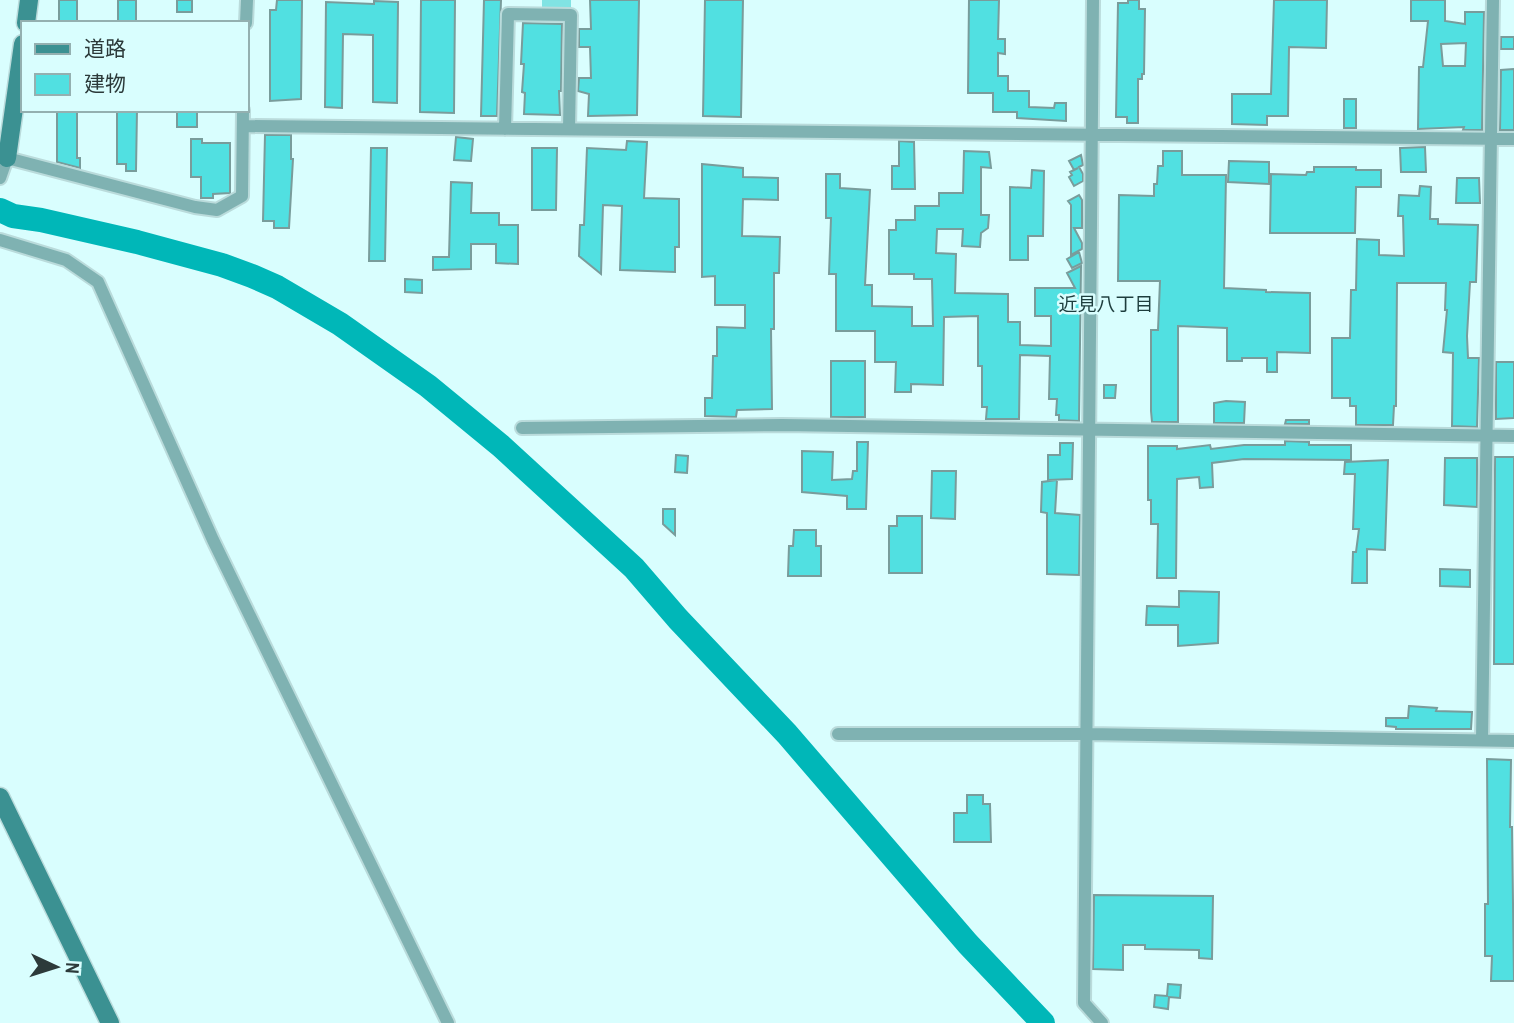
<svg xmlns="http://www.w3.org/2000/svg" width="1514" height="1023" font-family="'Archivo Narrow','Noto Sans JP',sans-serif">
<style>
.green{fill:#81e3e3}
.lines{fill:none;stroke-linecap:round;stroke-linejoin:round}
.river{stroke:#00b7b8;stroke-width:24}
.building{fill:#51e0e1;stroke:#799c9b;stroke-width:2;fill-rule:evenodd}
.street-casing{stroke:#badbdb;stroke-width:16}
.secondary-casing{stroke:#badbdb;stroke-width:21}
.street{stroke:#7fb2b2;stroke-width:12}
.secondary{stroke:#3b9192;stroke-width:18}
.labels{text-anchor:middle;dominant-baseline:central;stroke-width:5;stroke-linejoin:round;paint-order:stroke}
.neighbourhood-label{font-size:19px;fill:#1d3d3d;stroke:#d9fefe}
</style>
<rect width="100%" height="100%" fill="#d9fefe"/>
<!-- green -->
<path class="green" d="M 542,0 L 571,0 L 571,9 L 542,7 Z"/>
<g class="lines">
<!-- river -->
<path class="river" d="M 0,210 L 13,216 L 41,220 L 137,242 L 222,265 L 252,276 L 277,287 L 340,324 L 428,386 L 501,446 L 634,568 L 678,619 L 787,734 L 968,944 L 1043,1023"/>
</g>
<!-- building -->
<path class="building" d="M 59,0 L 77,0 L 77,23 L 59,23 Z
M 118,0 L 136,0 L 136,23 L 118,23 Z
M 177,0 L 192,0 L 192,12 L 177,12 Z
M 277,0 L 302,0 L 301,99 L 270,101 L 270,10 L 276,10 Z
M 421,0 L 455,0 L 454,113 L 420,112 Z
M 484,0 L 501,0 L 497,116 L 481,116 Z
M 590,0 L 639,0 L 637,115 L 588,116 L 589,94 L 578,91 L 579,78 L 591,78 L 590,47 L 579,47 L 579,29 L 591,29 Z
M 705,0 L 743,0 L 741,117 L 703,116 Z
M 969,0 L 999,0 L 998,39 L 1005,39 L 1005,54 L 998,53 L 998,76 L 1008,76 L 1008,91 L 1029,91 L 1029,107 L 1054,108 L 1055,103 L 1066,103 L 1066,121 L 1017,118 L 1017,112 L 993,112 L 993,93 L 968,93 Z
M 1128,0 L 1139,0 L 1139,9 L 1145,9 L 1144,74 L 1142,74 L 1142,79 L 1138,79 L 1138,123 L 1127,123 L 1127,117 L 1116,117 L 1118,3 L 1128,3 Z
M 1274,0 L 1327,0 L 1326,48 L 1289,47 L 1288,116 L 1267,116 L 1267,125 L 1232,124 L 1232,94 L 1271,94 Z
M 1411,0 L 1445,0 L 1445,21 L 1465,24 L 1465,12 L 1484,12 L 1482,130 L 1463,130 L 1464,127 L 1418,129 L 1419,67 L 1423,67 L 1428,21 L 1411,21 ZM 1466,43 L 1465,66 L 1443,66 L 1441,44 Z
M 374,1 L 398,2 L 397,103 L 373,102 L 373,35 L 343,34 L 342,108 L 325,107 L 326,2 L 374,4 Z
M 523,23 L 562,24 L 561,91 L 559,91 L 560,115 L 524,114 L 525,93 L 522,92 L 524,64 L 521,64 Z
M 1501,37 L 1514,37 L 1514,49 L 1501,49 Z
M 1514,69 L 1514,130 L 1500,130 L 1501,70 Z
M 1344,99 L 1356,99 L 1356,128 L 1344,128 Z
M 57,110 L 77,110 L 77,158 L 80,158 L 80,168 L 57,162 Z
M 117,110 L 137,110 L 136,171 L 126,171 L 126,164 L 117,164 Z
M 177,110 L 197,110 L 197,127 L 177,127 Z
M 265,135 L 291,135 L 291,159 L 293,159 L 289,228 L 274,228 L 274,221 L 263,221 Z
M 456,137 L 473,139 L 471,161 L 454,160 Z
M 191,139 L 202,139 L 202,143 L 230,143 L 230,193 L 213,194 L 213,198 L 201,198 L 201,177 L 191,177 Z
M 627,141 L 647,142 L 644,198 L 679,199 L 679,247 L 675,247 L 675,272 L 620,270 L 622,206 L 603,205 L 601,274 L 579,256 L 580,225 L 584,225 L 587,148 L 626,150 Z
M 899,141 L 914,142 L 915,189 L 892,189 L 892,166 L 899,166 Z
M 1425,147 L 1426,172 L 1401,172 L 1400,148 Z
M 371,148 L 387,148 L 385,261 L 369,261 Z
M 532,148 L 557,148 L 556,210 L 532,210 Z
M 964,151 L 989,152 L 991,168 L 981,167 L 981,215 L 989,215 L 988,228 L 981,233 L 980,247 L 962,246 L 963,229 L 937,229 L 936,253 L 956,254 L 955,293 L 1008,294 L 1008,322 L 1020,322 L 1020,345 L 1051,346 L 1051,316 L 1035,316 L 1035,288 L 1075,288 L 1067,273 L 1081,266 L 1079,421 L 1059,420 L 1059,415 L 1056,415 L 1057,399 L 1049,399 L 1050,356 L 1020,355 L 1019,419 L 986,419 L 987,407 L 982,407 L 982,366 L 978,366 L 978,316 L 944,317 L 943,385 L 911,384 L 911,392 L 895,392 L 896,362 L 875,362 L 875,331 L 836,331 L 836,274 L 829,274 L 831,218 L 826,218 L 826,174 L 840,174 L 840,188 L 870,190 L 865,285 L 872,285 L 872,306 L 912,307 L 912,326 L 933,326 L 932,279 L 914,279 L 914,274 L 889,274 L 889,230 L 896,230 L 896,220 L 915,220 L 915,206 L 939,206 L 939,193 L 963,193 Z
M 1163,151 L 1182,151 L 1182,175 L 1226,175 L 1224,288 L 1266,290 L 1266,292 L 1310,293 L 1310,353 L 1277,352 L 1277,372 L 1267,372 L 1267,358 L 1242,358 L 1242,361 L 1227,361 L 1227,328 L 1178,326 L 1178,422 L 1152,422 L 1151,411 L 1151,330 L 1158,330 L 1160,281 L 1118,281 L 1119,195 L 1154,196 L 1154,184 L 1157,184 L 1158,166 L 1163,166 Z
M 1081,155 L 1083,165 L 1079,167 L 1083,174 L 1083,181 L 1074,186 L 1069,177 L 1072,175 L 1070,172 L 1078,168 L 1074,170 L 1069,161 Z
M 1229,161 L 1269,162 L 1269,184 L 1228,182 Z
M 702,164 L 743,168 L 743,177 L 778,178 L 778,200 L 743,199 L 742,236 L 780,237 L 779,273 L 774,273 L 774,329 L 771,329 L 772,409 L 737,410 L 736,417 L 705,416 L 705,398 L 712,398 L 713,356 L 717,356 L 717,327 L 745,328 L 745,305 L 715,305 L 715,276 L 702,277 Z
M 1314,167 L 1356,167 L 1356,170 L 1381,170 L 1381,187 L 1356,187 L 1355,233 L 1270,233 L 1271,174 L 1306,175 L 1307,172 L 1314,172 Z
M 1032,170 L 1044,171 L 1043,236 L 1028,236 L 1028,260 L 1010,260 L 1010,187 L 1031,188 Z
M 1457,178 L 1479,178 L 1480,203 L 1456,203 Z
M 451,182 L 472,183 L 471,213 L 499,213 L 499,225 L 518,225 L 518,264 L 496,263 L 496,244 L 471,244 L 471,269 L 433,270 L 433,257 L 449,257 Z
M 1420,186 L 1431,187 L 1430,219 L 1438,219 L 1438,224 L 1478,225 L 1476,282 L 1470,282 L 1467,336 L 1468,358 L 1479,358 L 1477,427 L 1452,426 L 1453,353 L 1443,352 L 1447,310 L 1445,310 L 1446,283 L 1397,283 L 1396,406 L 1394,406 L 1393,425 L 1356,425 L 1356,406 L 1350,406 L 1350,398 L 1332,398 L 1332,338 L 1350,338 L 1351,290 L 1356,290 L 1357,239 L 1379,240 L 1379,255 L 1404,256 L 1403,216 L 1398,216 L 1399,195 L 1419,196 Z
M 1079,195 L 1082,200 L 1082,228 L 1074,228 L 1082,243 L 1082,249 L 1071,255 L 1071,205 L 1068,201 Z
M 1079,252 L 1082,263 L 1072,268 L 1067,259 Z
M 405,279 L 422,280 L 422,293 L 405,292 Z
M 831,361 L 865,361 L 865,417 L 831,417 Z
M 1496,362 L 1514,362 L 1514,418 L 1496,419 Z
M 1104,385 L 1116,385 L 1115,398 L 1104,398 Z
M 1226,401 L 1245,402 L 1244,423 L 1214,423 L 1214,403 Z
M 1286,420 L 1309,420 L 1309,424 L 1285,424 Z
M 1285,441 L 1309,442 L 1309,445 L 1351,445 L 1351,460 L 1244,459 L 1212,463 L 1213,487 L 1200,488 L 1199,477 L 1177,479 L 1176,578 L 1157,578 L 1158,524 L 1151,524 L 1151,500 L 1148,500 L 1148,446 L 1177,446 L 1177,449 L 1210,445 L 1211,449 L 1244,445 L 1285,445 Z
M 857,442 L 868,442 L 866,509 L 847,509 L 847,496 L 802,492 L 802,451 L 833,452 L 832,480 L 852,479 L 853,471 L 857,471 Z
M 1060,443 L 1073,443 L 1072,479 L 1048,480 L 1048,455 L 1060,455 Z
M 676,455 L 688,456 L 687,473 L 675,472 Z
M 1495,457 L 1514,457 L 1514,664 L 1494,664 Z
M 1445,458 L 1477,458 L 1477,507 L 1444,505 Z
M 1388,460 L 1385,550 L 1367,549 L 1367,583 L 1352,583 L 1353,552 L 1356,552 L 1359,529 L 1353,529 L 1355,474 L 1344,474 L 1345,462 Z
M 932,471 L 956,471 L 955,519 L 931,518 Z
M 1057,480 L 1055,513 L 1080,515 L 1079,575 L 1047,574 L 1047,513 L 1041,512 L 1042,482 Z
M 663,509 L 675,509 L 675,535 L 663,524 Z
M 897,516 L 922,516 L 922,573 L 889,573 L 889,526 L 897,526 Z
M 794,530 L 816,530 L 816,546 L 821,546 L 821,576 L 788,576 L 789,546 L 793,546 Z
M 1440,569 L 1470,570 L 1470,587 L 1440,586 Z
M 1179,591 L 1219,592 L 1218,643 L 1178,646 L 1178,625 L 1146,625 L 1147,606 L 1179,607 Z
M 1409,706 L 1437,708 L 1436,711 L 1472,712 L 1471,729 L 1396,729 L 1396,727 L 1386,726 L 1386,718 L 1408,718 Z
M 1487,759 L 1511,760 L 1510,827 L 1512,827 L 1514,981 L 1491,981 L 1492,956 L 1485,956 L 1485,904 L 1488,904 Z
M 967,795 L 983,795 L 983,804 L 990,804 L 991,842 L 954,842 L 954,813 L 967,813 Z
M 1094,895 L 1213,896 L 1212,959 L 1199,958 L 1199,950 L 1145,949 L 1145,945 L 1123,945 L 1123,970 L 1093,969 Z
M 1168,984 L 1181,985 L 1180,998 L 1169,997 L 1168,1009 L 1154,1007 L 1155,995 L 1167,996 Z"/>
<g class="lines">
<!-- street casing -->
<g class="street-casing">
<path id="street" d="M 1093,0 L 1084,1003 L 1102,1023
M 246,23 L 247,0
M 243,126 L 1514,139
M 505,129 L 508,14 L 571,15 L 569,129
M 0,178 L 7,158 L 195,207 L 217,210 L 242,196 L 243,110
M 0,240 L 66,260 L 98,282 L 213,540 L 448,1023
M 522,428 L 782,425 L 1514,436
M 838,734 L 1087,734 L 1514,741
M 1482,740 L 1493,0"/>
</g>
<!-- secondary casing -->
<g class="secondary-casing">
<path id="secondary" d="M 26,23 L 29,0
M 7,158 L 23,44
M 0,797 L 110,1023"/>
</g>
<!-- street -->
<use href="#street" class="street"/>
<!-- secondary -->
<use href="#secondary" class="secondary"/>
</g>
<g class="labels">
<!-- neighbourhood labels -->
<g class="neighbourhood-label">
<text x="1106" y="304">近見八丁目</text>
</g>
</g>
<!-- legend -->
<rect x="21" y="21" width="228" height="91" fill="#d9fefe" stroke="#94b0b0" stroke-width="2"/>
<rect x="35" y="44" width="35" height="10" fill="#3b9192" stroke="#94b0b0" stroke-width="2"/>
<text x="84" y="56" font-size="21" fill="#2c3a3a">道路</text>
<rect x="35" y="74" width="35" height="21" fill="#51e0e1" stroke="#94b0b0" stroke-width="2"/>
<text x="84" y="91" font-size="21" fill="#2c3a3a">建物</text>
<!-- north arrow -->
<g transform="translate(56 967) rotate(94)" stroke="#d9fefe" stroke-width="5" paint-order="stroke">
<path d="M0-5L12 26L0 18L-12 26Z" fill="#2c3a3a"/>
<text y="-10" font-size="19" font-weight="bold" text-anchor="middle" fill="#2c3a3a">N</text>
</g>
</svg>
